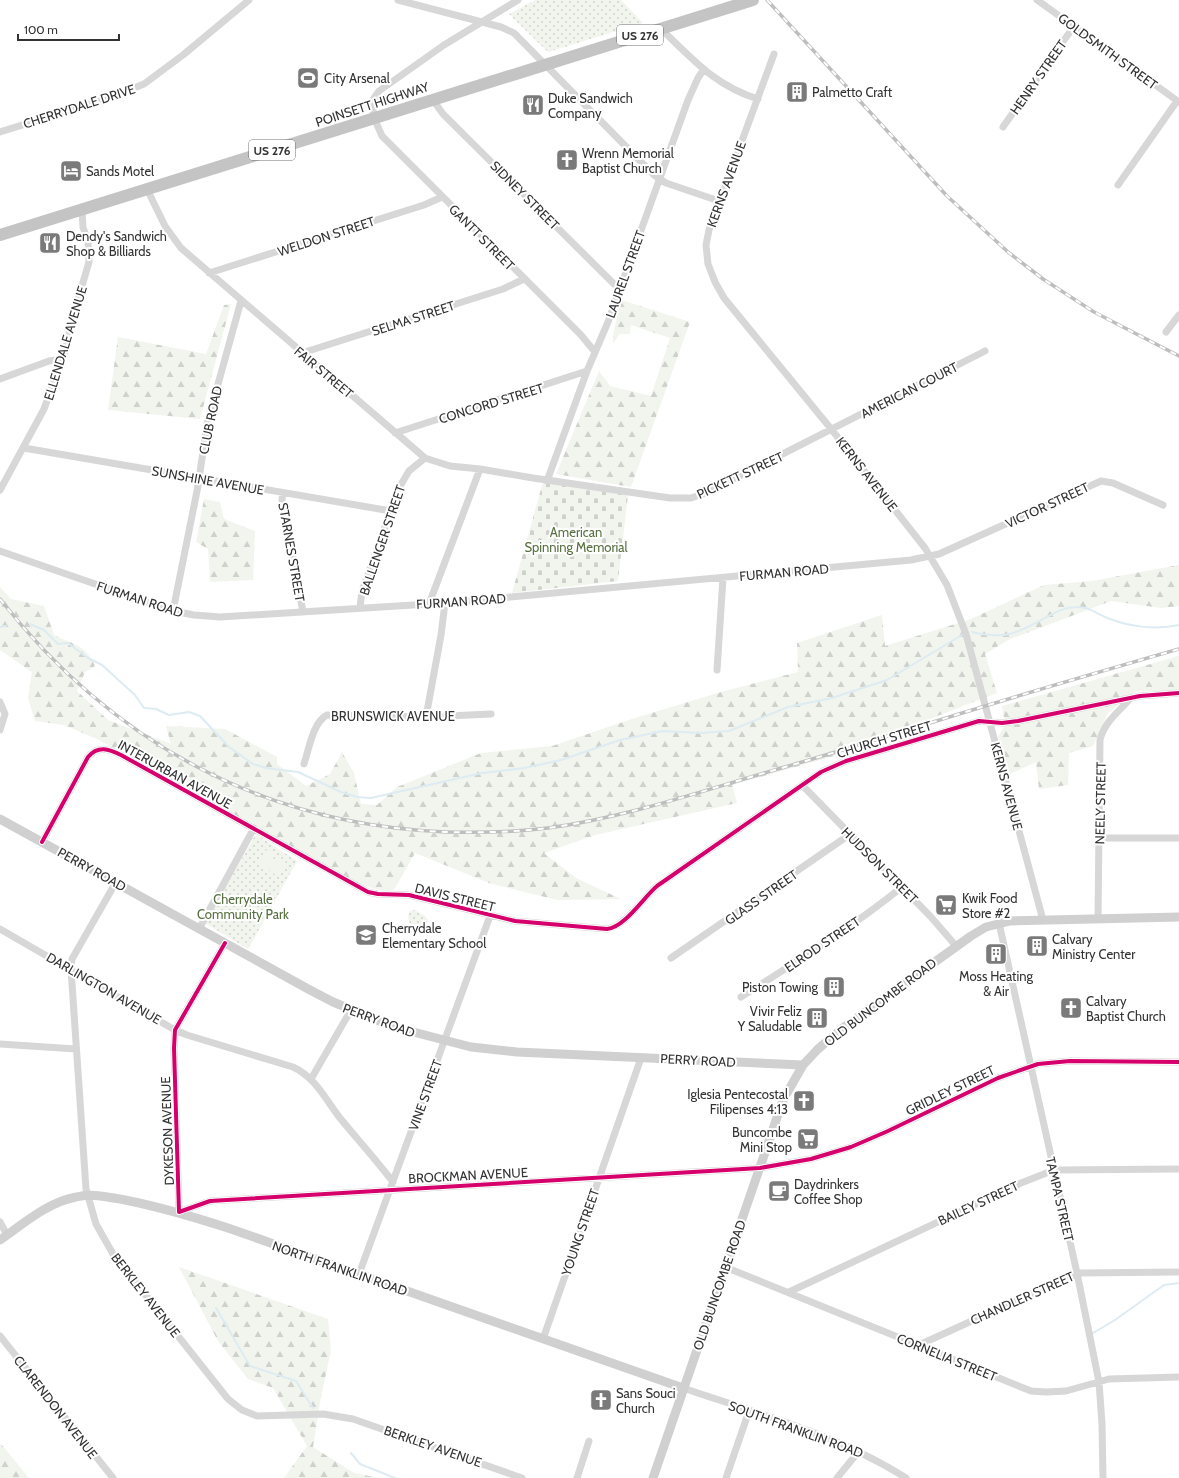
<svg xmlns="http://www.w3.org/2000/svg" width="1179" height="1478" font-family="Cabin,sans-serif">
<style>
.green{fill:url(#green-dots)}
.forest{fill:url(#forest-firs)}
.cemetery{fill:url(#cemetery-stones)}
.pitch{fill:#f1f5ed}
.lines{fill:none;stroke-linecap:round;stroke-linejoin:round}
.stream{stroke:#ddebf3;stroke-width:2}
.street{stroke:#d7d7d7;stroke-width:7}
.secondary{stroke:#d0d0d0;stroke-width:9}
.highway{stroke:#c4c4c4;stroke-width:12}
.rail-casing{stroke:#bebebe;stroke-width:3.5}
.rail{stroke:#fff;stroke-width:2;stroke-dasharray:6;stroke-linecap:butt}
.cycleway-casing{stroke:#fff;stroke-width:6}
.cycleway{stroke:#d6006c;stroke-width:4}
.labels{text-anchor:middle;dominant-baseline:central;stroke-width:4;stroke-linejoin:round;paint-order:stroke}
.shield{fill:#fff;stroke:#707070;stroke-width:1}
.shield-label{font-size:12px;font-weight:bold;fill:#333}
.street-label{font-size:13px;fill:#333;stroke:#fff}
.poi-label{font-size:13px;fill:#333;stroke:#fff;text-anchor:start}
.park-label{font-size:13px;fill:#56703f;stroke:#fff}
</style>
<defs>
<pattern id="green-dots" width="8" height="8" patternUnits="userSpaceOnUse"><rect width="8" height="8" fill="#f1f5ed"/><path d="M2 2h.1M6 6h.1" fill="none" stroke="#cfd2cc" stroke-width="1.8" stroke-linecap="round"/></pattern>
<pattern id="forest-firs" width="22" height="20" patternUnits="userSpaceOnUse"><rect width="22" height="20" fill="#f1f5ed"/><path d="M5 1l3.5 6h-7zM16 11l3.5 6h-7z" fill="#cfd2cc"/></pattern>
<pattern id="cemetery-stones" width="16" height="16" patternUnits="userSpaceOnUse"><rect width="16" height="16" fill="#f1f5ed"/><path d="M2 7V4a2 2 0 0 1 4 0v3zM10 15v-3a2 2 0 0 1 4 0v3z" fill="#cfd2cc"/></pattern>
</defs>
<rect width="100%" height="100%" fill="#fff"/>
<!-- green -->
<path class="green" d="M 535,0 L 621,0 L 643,23 L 548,52 L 509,14 Z
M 256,834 L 297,861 L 248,949 L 205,923 Z
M 414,910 L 424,915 L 428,920 L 427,926 L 422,931 L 411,924 L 410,925 L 408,916 L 410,911 Z"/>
<!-- forest -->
<path class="forest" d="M 621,300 L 690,322 L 631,487 L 556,474 L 599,371 L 610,386 L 651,396 L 670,338 L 631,325 L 630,334 L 620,334 L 613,343 L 613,335 Z
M 231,304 L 200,419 L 108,410 L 118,337 L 206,354 L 224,305 Z
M 204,499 L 220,502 L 224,519 L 255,531 L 253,580 L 210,582 L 208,549 L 196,542 Z
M 1179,565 L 1179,606 L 1161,608 L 1111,601 L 1008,640 L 985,654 L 997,693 L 834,756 L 732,785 L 737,803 L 595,835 L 544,853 L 576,878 L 621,899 L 557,900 L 489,883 L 415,853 L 394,890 C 371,893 350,878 330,869 L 97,739 L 64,725 L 35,721 L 28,698 L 32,672 L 0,650 L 0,587 L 11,599 L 44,606 L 54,635 C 73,644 86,645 95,666 L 85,672 L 77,691 L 108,720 L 171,744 L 166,726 L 225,729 L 277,757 L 277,764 L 306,786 L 330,774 L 342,752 L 354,773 L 361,804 L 377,805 L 397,787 L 481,753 L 552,746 L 635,718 L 721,692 L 798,672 L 797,643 L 882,615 L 885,646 L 971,619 L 1044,585 L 1092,581 Z
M 1179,656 L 1179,691 L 1136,691 L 1108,713 L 1093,746 L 1069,753 L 1068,785 L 1039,789 L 1036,762 L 1010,774 L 998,737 L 1005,725 L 1002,706 Z
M 179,1267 L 328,1319 L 331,1350 L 321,1397 L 313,1447 L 354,1473 L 379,1478 L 284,1478 L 307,1446 L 273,1388 L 248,1379 L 218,1341 Z
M 0,1444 L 2,1445 L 29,1478 L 0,1478 Z"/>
<!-- cemetery -->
<path class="cemetery" d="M 543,482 L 628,495 L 618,581 L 512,593 Z"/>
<!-- pitch -->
<path class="pitch" d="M 266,850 L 275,855 L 267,870 L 258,865 Z
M 277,856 L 286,861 L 277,876 L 269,870 Z"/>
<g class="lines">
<!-- stream -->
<path class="stream" d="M 30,624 L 44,630 L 58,644 L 68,643 L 88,658 L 102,665 L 135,695 L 144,708 L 156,709 L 169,715 L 189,712 L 200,716 L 229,747 L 253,764 L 266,768 L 298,772 L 341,792 L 357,797 L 371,798 L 482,773 L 524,768 L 561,760 L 620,740 L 663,731 L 700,733 L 729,731 L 788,707 L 832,698 L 887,680 L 962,635
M 0,627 L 6,626
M 972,632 C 1007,640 1017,633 1047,617 C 1056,612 1065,607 1076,607 C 1089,606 1098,615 1110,619 C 1131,627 1157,630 1179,625
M 216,1308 L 250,1366 L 296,1381 L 313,1408
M 1093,1333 L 1115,1320 L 1164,1285 L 1179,1283
M 351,1453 L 360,1464 L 395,1478"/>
<!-- street -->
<path class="street" d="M 398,0 L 501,27 L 514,33 L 654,175 L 666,183 L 719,201
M 518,0 L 444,45 L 379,91 L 372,101 L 374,118 L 382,136 L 581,335 L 595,352
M 1037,0 L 1179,102
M 661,29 C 693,59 715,86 758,99
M 774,54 L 709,230 L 706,245 L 708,264 L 715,282 L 724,298 L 832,430 L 925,548 L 947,585 L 966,634 L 1043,920
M 433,100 L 443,114 L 619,289
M 1003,127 L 1074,26
M 0,132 L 109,98 L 144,84 L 183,55 L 249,0
M 1118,185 L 1177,101
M 147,189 L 165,226 L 181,248 L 425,458 L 450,466 L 480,469 L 533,478 L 670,498 L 691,498 L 706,493 L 985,351
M 209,273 L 424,205 L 442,197
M 1166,332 L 1179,315
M 302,353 L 503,289 L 524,279
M 0,379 L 49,361 L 62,359
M 395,433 L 587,371
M 24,448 L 391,511
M 547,481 L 587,371 L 608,322 L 688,100 L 698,78 L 704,69
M 0,490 L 44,409 L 65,352 L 72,320 L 89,262 L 88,242 L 83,227 L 82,211
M 283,493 L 282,500 L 303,612
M 0,551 L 173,611 L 194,615 L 220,617 L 445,603 L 911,560 L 939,554 L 1101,481 L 1113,483 L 1163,505
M 429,604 L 480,469
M 360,607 L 362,591 L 399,488 L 409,471 L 425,458
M 173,611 L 198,486 L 207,424 L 241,301
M 717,670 L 723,578
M 0,702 L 5,714 L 0,730
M 426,717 L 441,635 L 445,603
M 304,764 C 309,749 313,722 327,715 L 426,717 L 491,714
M 802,785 L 931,917 L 956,946
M 1099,838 L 1179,838
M 42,842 L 88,757 C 98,745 109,749 121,755 L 368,892 L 378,894 L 409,895 L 515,921 L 607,929 C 625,927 643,898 657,886 L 821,772 L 846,761 L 979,721 L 1002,723 L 1018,721 L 1140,696 L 1179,693
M 116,882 L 72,959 L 71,969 L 86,1189 L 96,1224 L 113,1254 L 228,1399 L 242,1410 L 257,1416 L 323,1414 L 353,1419 L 522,1478
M 1098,919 L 1100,740 C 1104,723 1118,712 1130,699
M 999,923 L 1077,1273 L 1099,1382 L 1102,1424 L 1103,1478
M 0,929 L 175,1030 L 187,1035 L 293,1067 C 315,1077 326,1100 340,1118 C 358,1140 376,1160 393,1182
M 199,929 L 254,828
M 225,943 L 175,1030 L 174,1048 L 179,1212 L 210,1201 L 760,1168 L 811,1159 L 851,1147 L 888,1131 L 998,1078 L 1038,1064 L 1070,1061 L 1179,1062
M 671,958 L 849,835
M 741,997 C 796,962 851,928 902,887
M 0,1044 L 76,1049
M 311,1079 L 351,1010
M 0,1222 L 7,1235
M 725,1267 L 1031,1391 L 1046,1392 L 1066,1391 L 1109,1379 L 1179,1377
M 359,1274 L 490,916
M 789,1292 L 1021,1183 L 1054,1170 L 1179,1169
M 0,1336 L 113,1478
M 543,1339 L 641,1058
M 919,1345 L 1077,1273 L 1179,1272
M 683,1388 C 759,1414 839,1435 906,1478
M 577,1478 L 589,1441
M 726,1478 L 749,1411
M 837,1478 L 859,1451"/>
<!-- secondary -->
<path class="secondary" d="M 0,819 L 310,990 L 333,1002 L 394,1027 L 471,1047 L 517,1052 L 803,1065
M 0,1240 C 23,1224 48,1202 76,1197 C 92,1193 109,1197 125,1200 C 160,1207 194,1217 228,1228 L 683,1388
M 653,1478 L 783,1100 L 803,1065 L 818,1049 L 843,1028 L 971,936 L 986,927 L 1010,921 L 1179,917"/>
<!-- highway -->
<path class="highway" d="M 0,235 L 753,0"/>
<!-- rail casing -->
<g class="rail-casing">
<path id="rail" d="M 767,0 L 947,196 L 1008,252 L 1043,279 L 1094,312 L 1179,356
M 0,599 C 112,742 263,825 446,832 C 480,833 515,832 548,828 C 629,817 707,789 785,767 C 851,748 916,727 982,707 C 1047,687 1113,668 1179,649"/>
</g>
<!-- rail -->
<use href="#rail" class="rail"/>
<!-- cycleway casing -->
<g class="cycleway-casing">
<path id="cycleway" d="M 42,842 L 88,757 C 98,745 109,749 121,755 L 368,892 L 378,894 L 409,895 L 515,921 L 607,929 C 625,927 643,898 657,886 L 821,772 L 846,761 L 979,721 L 1002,723 L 1018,721 L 1140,696 L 1179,693
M 225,943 L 175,1030 L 174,1048 L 179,1212 L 210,1201 L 760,1168 L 811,1159 L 851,1147 L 888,1131 L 998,1078 L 1038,1064 L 1070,1061 L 1179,1062"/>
</g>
<!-- cycleway -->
<use href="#cycleway" class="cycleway"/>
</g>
<!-- icons -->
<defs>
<g id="stadium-square" transform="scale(1.15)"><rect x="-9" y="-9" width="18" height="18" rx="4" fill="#7a7a7a" stroke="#fff"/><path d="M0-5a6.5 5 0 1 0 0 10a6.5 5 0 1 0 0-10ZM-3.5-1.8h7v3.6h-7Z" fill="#fff"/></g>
<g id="building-square" transform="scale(1.15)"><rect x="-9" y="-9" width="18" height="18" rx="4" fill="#7a7a7a" stroke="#fff"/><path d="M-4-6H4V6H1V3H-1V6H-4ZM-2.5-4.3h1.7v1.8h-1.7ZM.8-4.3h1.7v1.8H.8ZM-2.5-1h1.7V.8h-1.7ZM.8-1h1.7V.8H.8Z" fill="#fff"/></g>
<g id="restaurant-square" transform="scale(1.15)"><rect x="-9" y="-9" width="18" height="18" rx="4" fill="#7a7a7a" stroke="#fff"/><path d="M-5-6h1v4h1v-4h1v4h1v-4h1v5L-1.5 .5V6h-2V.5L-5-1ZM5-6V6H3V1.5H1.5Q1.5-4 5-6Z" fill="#fff"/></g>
<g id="church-square" transform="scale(1.15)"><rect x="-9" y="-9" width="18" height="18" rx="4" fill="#7a7a7a" stroke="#fff"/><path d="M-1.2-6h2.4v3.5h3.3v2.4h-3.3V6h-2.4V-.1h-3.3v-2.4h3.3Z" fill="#fff"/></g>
<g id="hotel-square" transform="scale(1.15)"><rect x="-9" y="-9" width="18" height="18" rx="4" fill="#7a7a7a" stroke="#fff"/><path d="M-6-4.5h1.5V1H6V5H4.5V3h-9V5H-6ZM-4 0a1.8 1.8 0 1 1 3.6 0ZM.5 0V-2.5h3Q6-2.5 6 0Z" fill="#fff"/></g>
<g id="supermarket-square" transform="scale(1.15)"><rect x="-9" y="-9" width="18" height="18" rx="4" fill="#7a7a7a" stroke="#fff"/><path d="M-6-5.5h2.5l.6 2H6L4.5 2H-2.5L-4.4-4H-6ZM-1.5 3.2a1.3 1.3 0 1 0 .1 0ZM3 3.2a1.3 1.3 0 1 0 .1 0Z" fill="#fff"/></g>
<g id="school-square" transform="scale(1.15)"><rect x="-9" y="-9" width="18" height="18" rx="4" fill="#7a7a7a" stroke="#fff"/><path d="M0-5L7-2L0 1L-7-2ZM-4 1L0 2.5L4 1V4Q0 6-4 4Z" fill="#fff"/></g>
<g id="cafe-square" transform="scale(1.15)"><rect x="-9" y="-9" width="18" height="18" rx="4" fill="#7a7a7a" stroke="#fff"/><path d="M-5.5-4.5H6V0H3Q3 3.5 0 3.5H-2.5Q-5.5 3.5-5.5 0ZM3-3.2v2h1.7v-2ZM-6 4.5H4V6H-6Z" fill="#fff"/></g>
</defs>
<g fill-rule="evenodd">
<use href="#stadium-square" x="308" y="78"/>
<use href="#building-square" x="797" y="92"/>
<use href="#restaurant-square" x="533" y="105"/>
<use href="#church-square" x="567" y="160"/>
<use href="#hotel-square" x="71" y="171"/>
<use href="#restaurant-square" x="50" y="243"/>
<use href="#supermarket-square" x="946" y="905"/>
<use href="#school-square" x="366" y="935"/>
<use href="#building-square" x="1037" y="946"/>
<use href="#building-square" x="996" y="954"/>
<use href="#building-square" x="834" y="987"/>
<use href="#church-square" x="1071" y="1008"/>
<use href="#building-square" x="817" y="1018"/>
<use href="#church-square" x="804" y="1101"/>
<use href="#supermarket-square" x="808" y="1139"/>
<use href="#cafe-square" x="779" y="1191"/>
<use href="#church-square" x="601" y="1400"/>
</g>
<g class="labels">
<!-- shield labels -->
<g class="shield">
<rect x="617" y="25" width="46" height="20" rx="3"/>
<rect x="249" y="140" width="46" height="20" rx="3"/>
</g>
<g class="shield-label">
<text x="640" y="35">US 276</text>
<text x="272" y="150">US 276</text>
</g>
<!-- street labels -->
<g class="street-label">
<text transform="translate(1108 51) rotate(36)">GOLDSMITH STREET</text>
<text transform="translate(1038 77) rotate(-55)">HENRY STREET</text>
<text transform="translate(372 104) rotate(-18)">POINSETT HIGHWAY</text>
<text transform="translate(79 106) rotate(-18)">CHERRYDALE DRIVE</text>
<text transform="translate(726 184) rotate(-70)">KERNS AVENUE</text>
<text transform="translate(525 195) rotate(45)">SIDNEY STREET</text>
<text transform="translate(326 236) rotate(-18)">WELDON STREET</text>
<text transform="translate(482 237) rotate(45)">GANTT STREET</text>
<text transform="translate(625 274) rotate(-70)">LAUREL STREET</text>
<text transform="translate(413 318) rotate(-18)">SELMA STREET</text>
<text transform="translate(65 343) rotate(-73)">ELLENDALE AVENUE</text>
<text transform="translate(324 372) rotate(40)">FAIR STREET</text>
<text transform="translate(909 390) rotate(-27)">AMERICAN COURT</text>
<text transform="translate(491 403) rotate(-17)">CONCORD STREET</text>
<text transform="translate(210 420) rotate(-78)">CLUB ROAD</text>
<text transform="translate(867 474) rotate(52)">KERNS AVENUE</text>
<text transform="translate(740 475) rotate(-25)">PICKETT STREET</text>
<text transform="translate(208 480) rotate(10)">SUNSHINE AVENUE</text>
<text transform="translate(1047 505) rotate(-25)">VICTOR STREET</text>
<text transform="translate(382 540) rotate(-71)">BALLENGER STREET</text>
<text transform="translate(292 552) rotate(80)">STARNES STREET</text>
<text transform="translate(784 572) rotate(-5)">FURMAN ROAD</text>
<text transform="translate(140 599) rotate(18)">FURMAN ROAD</text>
<text transform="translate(461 601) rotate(-4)">FURMAN ROAD</text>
<text x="393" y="716">BRUNSWICK AVENUE</text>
<text transform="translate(884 739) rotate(-17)">CHURCH STREET</text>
<text transform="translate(175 774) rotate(29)">INTERURBAN AVENUE</text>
<text transform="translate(1007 786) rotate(75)">KERNS AVENUE</text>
<text transform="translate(1100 803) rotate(-89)">NEELY STREET</text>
<text transform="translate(880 865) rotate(45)">HUDSON STREET</text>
<text transform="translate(92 869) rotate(29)">PERRY ROAD</text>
<text transform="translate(455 897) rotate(14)">DAVIS STREET</text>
<text transform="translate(761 897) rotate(-35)">GLASS STREET</text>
<text transform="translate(822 944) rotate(-34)">ELROD STREET</text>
<text transform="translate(104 988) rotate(30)">DARLINGTON AVENUE</text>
<text transform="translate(880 1002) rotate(-37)">OLD BUNCOMBE ROAD</text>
<text transform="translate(379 1020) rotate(20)">PERRY ROAD</text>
<text transform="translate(698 1060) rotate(3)">PERRY ROAD</text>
<text transform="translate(950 1090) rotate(-26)">GRIDLEY STREET</text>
<text transform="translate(425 1095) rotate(-70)">VINE STREET</text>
<text transform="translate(167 1131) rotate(-92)">DYKESON AVENUE</text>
<text transform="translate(468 1175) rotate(-3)">BROCKMAN AVENUE</text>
<text transform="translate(1060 1199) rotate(77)">TAMPA STREET</text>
<text transform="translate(978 1203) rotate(-25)">BAILEY STREET</text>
<text transform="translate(580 1232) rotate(-71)">YOUNG STREET</text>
<text transform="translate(340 1268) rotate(19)">NORTH FRANKLIN ROAD</text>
<text transform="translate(719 1285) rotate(-71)">OLD BUNCOMBE ROAD</text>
<text transform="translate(146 1295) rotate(52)">BERKLEY AVENUE</text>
<text transform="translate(1022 1298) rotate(-24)">CHANDLER STREET</text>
<text transform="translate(947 1357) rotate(22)">CORNELIA STREET</text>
<text transform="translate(56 1407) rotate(52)">CLARENDON AVENUE</text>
<text transform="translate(796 1429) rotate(20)">SOUTH FRANKLIN ROAD</text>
<text transform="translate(433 1446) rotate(19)">BERKLEY AVENUE</text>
</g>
<!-- poi labels -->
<g class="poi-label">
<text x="324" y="78">City Arsenal</text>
<text x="812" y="92">Palmetto Craft</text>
<text x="548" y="98">Duke Sandwich<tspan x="548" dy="15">Company</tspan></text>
<text x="582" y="153">Wrenn Memorial<tspan x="582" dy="15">Baptist Church</tspan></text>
<text x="86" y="171">Sands Motel</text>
<text x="66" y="236">Dendy's Sandwich<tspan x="66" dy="15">Shop &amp; Billiards</tspan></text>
<text x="962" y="898">Kwik Food<tspan x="962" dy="15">Store #2</tspan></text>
<text x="382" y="928">Cherrydale<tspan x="382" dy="15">Elementary School</tspan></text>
<text x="1052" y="939">Calvary<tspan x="1052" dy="15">Ministry Center</tspan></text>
<text x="996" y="976" text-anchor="middle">Moss Heating<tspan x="996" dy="15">&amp; Air</tspan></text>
<text x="818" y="987" text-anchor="end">Piston Towing</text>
<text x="1086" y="1001">Calvary<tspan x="1086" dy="15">Baptist Church</tspan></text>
<text x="802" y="1011" text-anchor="end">Vivir Feliz<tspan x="802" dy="15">Y Saludable</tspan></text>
<text x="788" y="1094" text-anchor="end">Iglesia Pentecostal<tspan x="788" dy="15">Filipenses 4:13</tspan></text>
<text x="792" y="1132" text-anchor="end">Buncombe<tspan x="792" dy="15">Mini Stop</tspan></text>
<text x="794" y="1184">Daydrinkers<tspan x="794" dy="15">Coffee Shop</tspan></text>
<text x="616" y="1393">Sans Souci<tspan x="616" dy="15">Church</tspan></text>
</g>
<!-- park labels -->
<g class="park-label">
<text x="576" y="532">American<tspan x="576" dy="15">Spinning Memorial</tspan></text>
<text x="243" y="899">Cherrydale<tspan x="243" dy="15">Community Park</tspan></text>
</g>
</g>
<!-- scale -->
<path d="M18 34v6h101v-6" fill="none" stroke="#333333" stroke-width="2"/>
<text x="24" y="34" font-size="12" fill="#333333" stroke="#ffffff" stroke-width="3" paint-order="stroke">100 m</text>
</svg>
